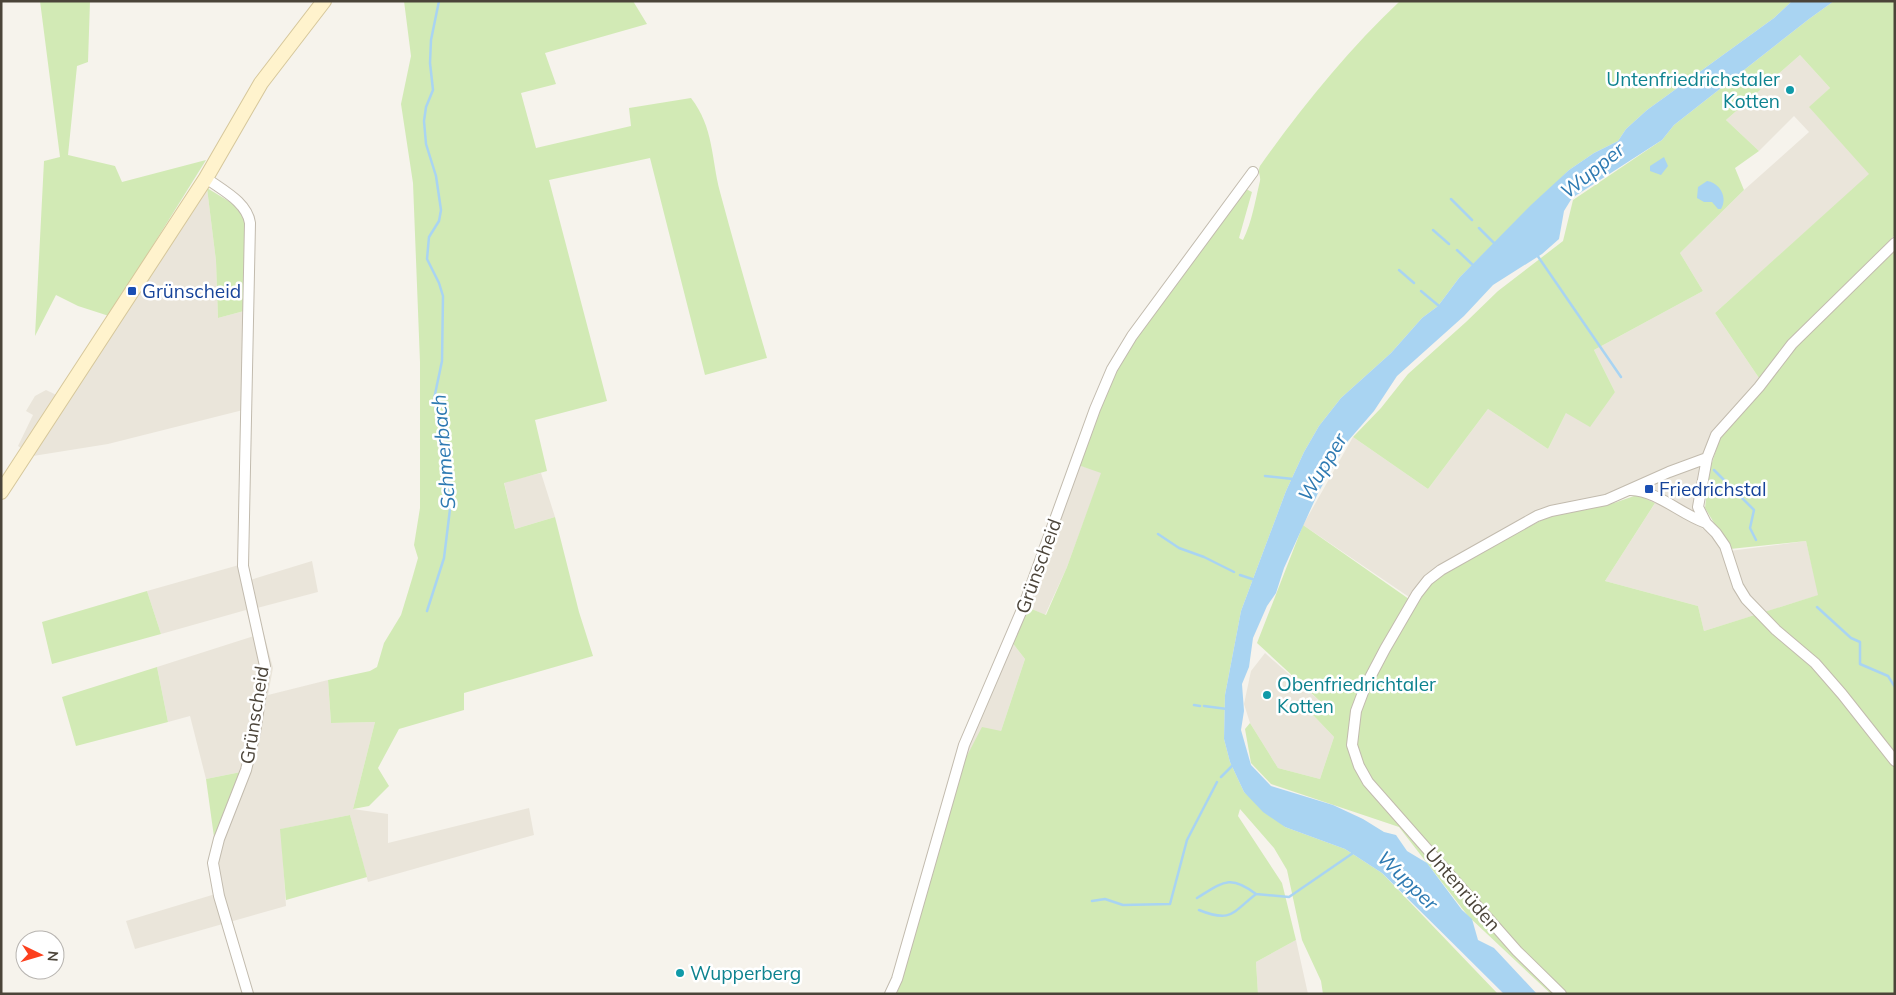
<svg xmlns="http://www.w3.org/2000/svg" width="1896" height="995" font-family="Mulish,sans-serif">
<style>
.residential{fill:#eae5da}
.green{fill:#d2eab5}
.water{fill:#a9d4f2}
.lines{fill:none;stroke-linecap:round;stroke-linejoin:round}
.stream{stroke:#a9d4f2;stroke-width:2.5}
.street-casing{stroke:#c2bbae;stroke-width:12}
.secondary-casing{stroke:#d6c79b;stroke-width:16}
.street{stroke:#fff;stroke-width:10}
.secondary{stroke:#fff3cd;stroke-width:14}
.culture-dot{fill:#0f9aa8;stroke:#fff;stroke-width:2}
.transit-dot{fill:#1a4fb4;stroke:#fff;stroke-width:2}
.labels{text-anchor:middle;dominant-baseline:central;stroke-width:5;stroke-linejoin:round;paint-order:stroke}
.culture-label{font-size:19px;fill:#0d838f;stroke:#fff;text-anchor:start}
.transit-label{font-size:19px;fill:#164399;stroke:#fff;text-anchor:start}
.street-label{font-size:19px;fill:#4b4439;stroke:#fff}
.water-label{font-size:20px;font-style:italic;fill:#2e7ab2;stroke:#fff}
</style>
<rect width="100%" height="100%" fill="#f6f3ec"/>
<!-- residential -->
<path class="residential" d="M 1800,55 L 1830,88 L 1810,107 L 1870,174 L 1715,313 L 1759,378 L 1748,395 L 1713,433 L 1695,509 L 1696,525 L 1714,535 L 1722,552 L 1806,541 L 1819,595 L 1704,631 L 1698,606 L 1605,581 L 1657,500 L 1631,484 L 1607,496 L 1549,508 L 1473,546 L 1426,574 L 1409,597 L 1303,525 L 1353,437 L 1428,489 L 1488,409 L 1548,449 L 1566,413 L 1615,392 L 1594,350 L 1703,291 L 1680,253 L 1744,190 L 1809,132 L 1794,116 L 1759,151 L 1726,120 Z
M 207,188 L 216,261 L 218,318 L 244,311 L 243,410 L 108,444 L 33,456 L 18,446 L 33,415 L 26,411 L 35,396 L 46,390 L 69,401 Z
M 1078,465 L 1102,472 L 1067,567 L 1045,615 L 1027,607 Z
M 541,473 L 555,517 L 515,529 L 504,482 Z
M 312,561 L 318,592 L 257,608 L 273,668 L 268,695 L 328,680 L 331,723 L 375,722 L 353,809 L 388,814 L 388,843 L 529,808 L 534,835 L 368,882 L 350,815 L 281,829 L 286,906 L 135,949 L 126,921 L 222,892 L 217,859 L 241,772 L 206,779 L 190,716 L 168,722 L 157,667 L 254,636 L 246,610 L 161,634 L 147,591 L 239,565 L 250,580 Z
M 1011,641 L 1025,659 L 1001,731 L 960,769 Z
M 1265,653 L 1322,703 L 1313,715 L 1334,737 L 1320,779 L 1278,768 L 1250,723 L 1244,704 L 1251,671 Z
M 1296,940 L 1308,994 L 1258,994 L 1256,962 Z"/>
<!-- green -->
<path class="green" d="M 40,1 L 90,1 L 88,62 L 77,66 L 68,155 L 115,166 L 122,182 L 206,160 L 109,316 L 78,306 L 56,295 L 35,336 L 44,161 L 60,157 Z
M 404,1 L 633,1 L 647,24 L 545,53 L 556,84 L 521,93 L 536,148 L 631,126 L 629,108 L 691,98 C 714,128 711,157 720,192 C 735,248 751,303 767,358 L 705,375 L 650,158 L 549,180 L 607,401 L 535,420 L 547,471 L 504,483 L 515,529 L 555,517 L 579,612 L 593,656 L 464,693 L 464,710 L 399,729 L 378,768 L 389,786 L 369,806 L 353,809 L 375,722 L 331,723 L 328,680 L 370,671 L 377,667 L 384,643 L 401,615 L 412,579 L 418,558 L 414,545 L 420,508 L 420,362 L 413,183 L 401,104 L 411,56 Z
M 1400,1 L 1792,1 L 1774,18 L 1647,110 L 1626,129 L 1618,141 L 1594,153 L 1569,170 L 1459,278 L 1438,306 L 1422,318 L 1391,353 L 1341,398 L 1319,426 L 1304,452 L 1286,491 L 1241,611 L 1225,695 L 1224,739 L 1230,762 L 1244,792 L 1285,827 L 1345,849 L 1382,873 L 1498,994 L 1323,994 L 1321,981 L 1302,940 L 1287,870 L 1274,848 L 1240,809 L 1238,816 L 1282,883 L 1296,940 L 1256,962 L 1258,994 L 897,994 L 960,769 L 982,727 L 1001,731 L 1025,659 L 1011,641 L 1027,607 L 1046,615 L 1067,567 L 1101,473 L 1078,465 L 1114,370 L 1221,219 L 1246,189 L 1252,192 L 1239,238 L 1243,240 C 1252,222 1255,201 1260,181 C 1261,175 1257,172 1260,166 C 1301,108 1348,50 1400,1 Z
M 1834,1 L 1895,1 L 1895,235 L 1803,326 L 1759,378 L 1715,313 L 1869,174 L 1809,107 L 1830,88 L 1800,55 L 1726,120 L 1759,151 L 1735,168 L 1744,190 L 1680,253 L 1703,291 L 1594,350 L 1615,392 L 1590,427 L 1566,413 L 1548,449 L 1488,409 L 1428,489 L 1353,437 L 1381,408 L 1408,374 L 1466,322 L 1498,291 L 1563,241 L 1573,200 L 1662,140 L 1674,125 L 1809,19 Z
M 207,188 L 240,208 L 246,222 L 244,311 L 218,318 L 216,261 Z
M 1895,247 L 1895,994 L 1551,994 L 1468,916 L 1399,827 L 1271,784 L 1251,763 L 1245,729 L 1250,723 L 1278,768 L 1320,779 L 1334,737 L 1313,715 L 1322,703 L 1257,643 L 1303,525 L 1416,604 L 1432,582 L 1481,551 L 1550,516 L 1614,503 L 1637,495 L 1655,503 L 1605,581 L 1698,606 L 1704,631 L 1818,595 L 1806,541 L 1730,549 L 1705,508 L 1709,472 L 1721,435 L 1776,367 Z
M 147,591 L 161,634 L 52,664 L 42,622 Z
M 157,667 L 168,722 L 76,746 L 62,697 Z
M 241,772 L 214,837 L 206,779 Z
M 350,815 L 367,877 L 286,900 L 280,829 Z"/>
<!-- water -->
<path class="water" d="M 1792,1 L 1834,1 L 1809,19 L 1674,125 L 1662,140 L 1572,198 L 1564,211 L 1559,239 L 1542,254 L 1493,285 L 1464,316 L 1397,376 L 1374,411 L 1348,441 L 1318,493 L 1284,568 L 1276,593 L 1267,606 L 1253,638 L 1249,667 L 1242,684 L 1244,711 L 1241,730 L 1251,765 L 1271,786 L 1333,805 L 1363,819 L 1384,832 L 1396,835 L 1407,851 L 1427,863 L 1462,910 L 1472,919 L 1478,940 L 1494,948 L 1537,994 L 1504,994 L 1382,873 L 1345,849 L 1285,827 L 1263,812 L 1244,792 L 1230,762 L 1224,739 L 1225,695 L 1241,611 L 1286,491 L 1304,452 L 1319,426 L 1341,398 L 1391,353 L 1422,318 L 1438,306 L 1459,278 L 1531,205 L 1569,170 L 1594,153 L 1618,141 L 1626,129 L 1647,110 L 1774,18 Z
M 1664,157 L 1668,166 L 1661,175 L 1650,171 L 1650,166 Z
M 1707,181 C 1720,183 1728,197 1721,209 L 1718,209 L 1712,202 L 1704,202 L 1697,198 L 1698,187 Z"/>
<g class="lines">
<!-- stream -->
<path class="stream" d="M 1451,199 L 1472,220
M 1479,228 L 1496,245
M 1433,230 L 1449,244
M 1457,250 L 1474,266
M 1537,255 L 1621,377
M 1399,270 L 1414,283
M 1421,291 L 1439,306
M 1714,470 L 1754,510 L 1750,528 L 1756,540
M 1265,476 L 1293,479
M 1158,534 L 1179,548 L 1204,557 L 1234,572
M 1240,575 L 1255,580
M 1817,607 L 1851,638 L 1860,642 L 1860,664 L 1888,676 L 1895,687
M 427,611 L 444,558 L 451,501 L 448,492 L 446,457 L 434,399 L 442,361 L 443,296 L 439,283 L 427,259 L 429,237 L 439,221 L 441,210 L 436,176 L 426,144 L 424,121 L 426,107 L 433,90 L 430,63 L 431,40 L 439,1
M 1194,705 L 1200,706
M 1204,706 L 1227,709
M 1221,777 L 1234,764
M 1197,898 C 1223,882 1230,874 1256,894
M 1092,901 L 1105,899 L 1123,905 L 1170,904 L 1187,840 L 1217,782
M 1199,910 C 1231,923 1232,913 1256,894 L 1289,897 L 1356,851"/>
<!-- street casing -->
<g class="street-casing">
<path id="street" d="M 206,178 C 222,190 247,202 250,223 L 243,566 L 265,666 L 255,733 L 246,770 L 219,839 L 213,863 L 219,896 L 248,994
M 1895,243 L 1792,344 L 1759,387 L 1716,435 L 1707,458 L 1698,507 L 1706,523 L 1716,533 L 1725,546 L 1738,586 L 1746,599 L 1776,630 L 1815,663 L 1842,694 L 1895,761
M 1631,490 C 1658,491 1680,514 1706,523
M 890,994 L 897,979 L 964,745 L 1024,605 L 1095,409 L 1112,369 L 1132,336 L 1253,172
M 1561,994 L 1517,951 L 1368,782 L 1359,766 L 1352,745 L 1356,711 L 1365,687 L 1385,649 L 1417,594 L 1428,580 L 1441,570 L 1537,516 L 1551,511 L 1606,500 L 1669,472 L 1707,458"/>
</g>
<!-- secondary casing -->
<g class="secondary-casing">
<path id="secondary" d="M 1,492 L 206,178 L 261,83 L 324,1"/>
</g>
<!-- street -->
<use href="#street" class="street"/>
<!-- secondary -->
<use href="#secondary" class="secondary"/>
</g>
<!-- markers -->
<g class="culture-dot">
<circle cx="1790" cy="90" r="5"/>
<circle cx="1267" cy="695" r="5"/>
<circle cx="680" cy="973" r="5"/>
</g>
<g class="transit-dot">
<rect x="127" y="286" width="10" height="10" rx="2.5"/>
<rect x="1644" y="484" width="10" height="10" rx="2.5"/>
</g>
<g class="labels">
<!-- culture labels -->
<g class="culture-label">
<text x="1780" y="79" text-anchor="end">Untenfriedrichstaler<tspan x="1780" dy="22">Kotten</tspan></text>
<text x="1277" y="684">Obenfriedrichtaler<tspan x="1277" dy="22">Kotten</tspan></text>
<text x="690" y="973">Wupperberg</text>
</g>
<!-- transit labels -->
<g class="transit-label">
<text x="142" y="291">Grünscheid</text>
<text x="1659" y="489">Friedrichstal</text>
</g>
<!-- street labels -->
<g class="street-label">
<text transform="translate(1038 566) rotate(-70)">Grünscheid</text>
<text transform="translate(254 715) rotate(-81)">Grünscheid</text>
<text transform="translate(1463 889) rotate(49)">Untenrüden</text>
</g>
<!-- water labels -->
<g class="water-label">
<text transform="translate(1592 170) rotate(-39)">Wupper</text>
<text transform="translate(443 452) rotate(-95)">Schmerbach</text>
<text transform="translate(1322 467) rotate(-59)">Wupper</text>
<text transform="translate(1408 880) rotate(44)">Wupper</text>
</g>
</g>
<!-- border -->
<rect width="1896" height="995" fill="none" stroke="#4b4439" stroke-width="5"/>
<!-- north arrow -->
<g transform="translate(40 955) rotate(95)"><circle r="24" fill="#ffffff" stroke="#b7b4b0"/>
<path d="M0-4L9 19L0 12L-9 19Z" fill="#fc3f1d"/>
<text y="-8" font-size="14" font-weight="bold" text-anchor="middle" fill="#4b4439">N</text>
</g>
</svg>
